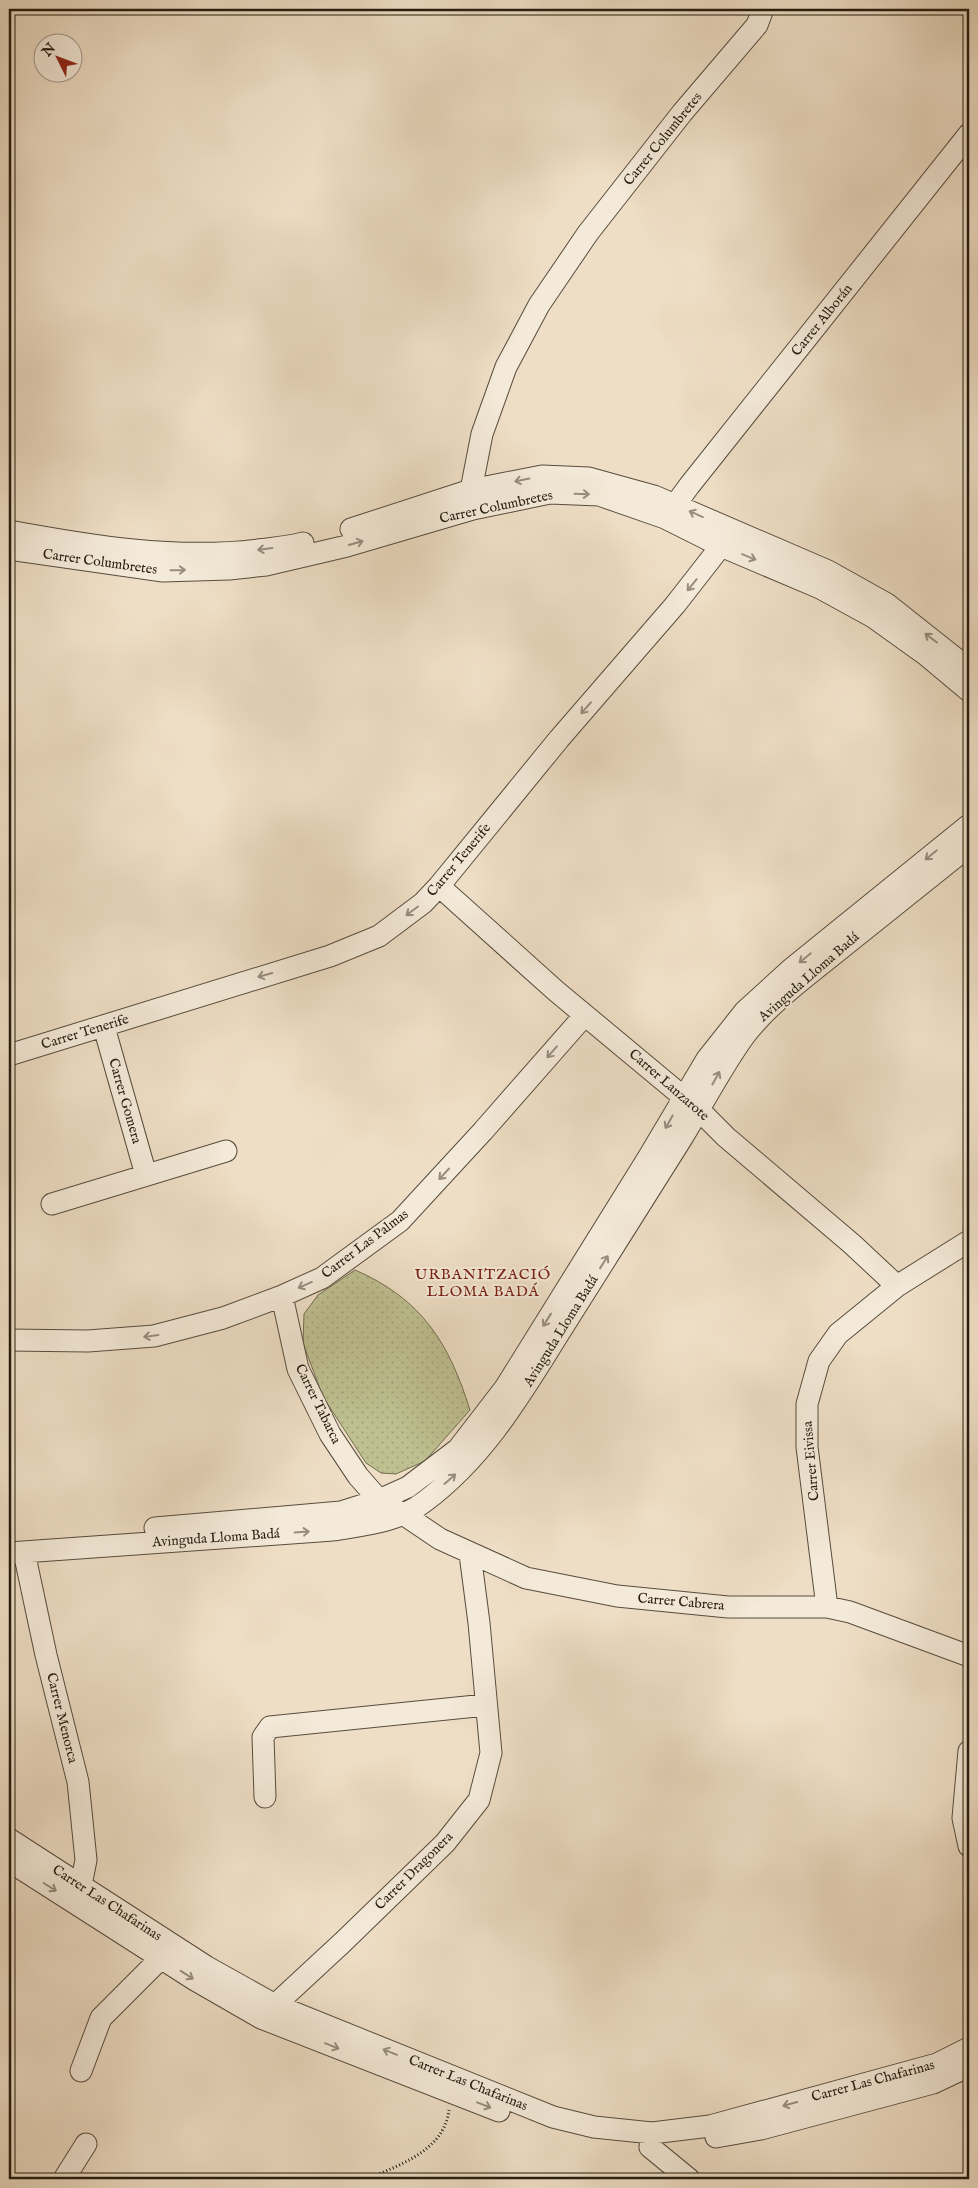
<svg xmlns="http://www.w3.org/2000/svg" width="978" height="2188" font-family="'IM FELL English',serif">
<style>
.park{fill:url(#park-dots);stroke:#726e51}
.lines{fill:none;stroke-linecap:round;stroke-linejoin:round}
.minor-casing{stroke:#574c3e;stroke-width:23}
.path{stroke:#251c11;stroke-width:3;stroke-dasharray:1 2.5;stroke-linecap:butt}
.minor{stroke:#f4ead9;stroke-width:21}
.oneway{stroke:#978d7f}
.labels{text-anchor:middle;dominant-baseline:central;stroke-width:4;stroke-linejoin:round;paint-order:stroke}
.street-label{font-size:14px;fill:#251c11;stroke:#f4ead9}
.neighbourhood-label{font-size:15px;letter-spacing:1px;fill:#7a1f14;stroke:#f4ead9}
</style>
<defs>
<pattern id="park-dots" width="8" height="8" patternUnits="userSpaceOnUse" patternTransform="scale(1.25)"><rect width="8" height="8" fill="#bec091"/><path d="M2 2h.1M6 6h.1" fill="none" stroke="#a3a47c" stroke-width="1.8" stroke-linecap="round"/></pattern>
</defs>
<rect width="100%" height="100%" fill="#eedec5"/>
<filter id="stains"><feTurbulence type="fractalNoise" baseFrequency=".004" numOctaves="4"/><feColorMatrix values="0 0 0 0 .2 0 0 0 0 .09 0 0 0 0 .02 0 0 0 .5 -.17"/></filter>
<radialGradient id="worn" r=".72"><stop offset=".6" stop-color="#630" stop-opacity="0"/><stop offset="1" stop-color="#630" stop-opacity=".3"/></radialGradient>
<!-- park -->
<path class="park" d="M 355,1270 C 422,1299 449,1343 470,1410 L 425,1461 L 396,1474 L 381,1473 L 366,1463 L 323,1397 L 303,1343 L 304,1314 L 318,1295 Z"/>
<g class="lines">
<!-- minor casing -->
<g class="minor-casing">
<path id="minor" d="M 472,502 L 471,490 L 482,434 L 506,367 L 539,305 L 588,233 L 682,113 L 757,25 L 763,9
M 667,516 L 689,486 L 969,134
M 351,529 L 471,490 L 542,476 L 589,478 L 654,496 L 828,571 L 887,604 L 969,669
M 9,531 C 91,546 174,560 258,550 C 273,548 288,547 303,543
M 9,549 L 163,571 L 229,569 L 266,565 L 347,546 L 473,509 L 550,493 L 599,495 L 665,518 L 721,546 L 820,588 L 873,617 L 926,655 L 969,691
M 439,886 L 556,991 L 699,1110 L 726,1137 L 852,1244 L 897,1286
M 104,1027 L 146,1175
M 9,1055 L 330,956 L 379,936 L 423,903 L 439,886 L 559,739 L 675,605 L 721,546 L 733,541
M 52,1204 L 226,1151
M 282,1296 L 298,1369 L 330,1434 L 358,1476 L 379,1500 L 403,1514 L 440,1539 L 526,1578 L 617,1596 L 728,1607 L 827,1607 L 850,1612 L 969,1656
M 9,1340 L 88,1341 L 154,1336 L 223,1318 L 282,1296 L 322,1278 L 400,1221 L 483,1131 L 584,1016
M 155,1528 L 341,1512 L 379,1500 L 408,1487 L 458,1449 L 505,1388 L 648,1158 L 707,1059 L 745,1011 L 790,970 L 969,825
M 24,1552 L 46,1655 L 78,1782 L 86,1860 L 81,1885
M 9,1553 L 333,1530 C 364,1525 398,1522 424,1502 C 483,1458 518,1399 556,1338 C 598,1271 640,1205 682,1138 C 703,1104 721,1068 745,1035 C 769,1004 803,979 834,954 C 879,918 924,882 969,846
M 827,1607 L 807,1447 L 807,1404 L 819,1361 L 838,1334 L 897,1286 L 969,1241
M 969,1751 L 963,1818 L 969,1846
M 265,1797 L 263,1737 L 270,1727 L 486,1705
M 9,1839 L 207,1967 L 275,2005 L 553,2117 L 594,2127 L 652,2133 L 710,2126 L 937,2064 L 969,2048
M 9,1861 L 195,1980 L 261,2018 L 499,2111
M 275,2005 L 343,1942 L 445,1843 L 479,1800 L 491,1753 L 479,1623 L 470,1554
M 81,2071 L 101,2018 L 161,1958
M 652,2133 L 650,2147 L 689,2179
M 716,2137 L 761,2129 L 933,2083 L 969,2066
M 64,2179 L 86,2144"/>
</g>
<!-- path -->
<path class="path" d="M 367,2179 C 399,2165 444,2151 449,2110"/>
<!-- minor -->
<use href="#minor" class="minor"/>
</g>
<!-- one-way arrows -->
<defs><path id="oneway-shaft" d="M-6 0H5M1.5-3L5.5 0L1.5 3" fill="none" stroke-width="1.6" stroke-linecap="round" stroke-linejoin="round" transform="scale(1.25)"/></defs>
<g class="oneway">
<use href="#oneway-shaft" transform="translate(522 480) rotate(169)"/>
<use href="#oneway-shaft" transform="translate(582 494) rotate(2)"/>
<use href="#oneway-shaft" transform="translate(696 514) rotate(-156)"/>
<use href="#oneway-shaft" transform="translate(356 543) rotate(-16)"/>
<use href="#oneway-shaft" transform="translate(265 549) rotate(173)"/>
<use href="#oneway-shaft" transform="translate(749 557) rotate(22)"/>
<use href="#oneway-shaft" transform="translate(178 570) rotate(-1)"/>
<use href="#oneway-shaft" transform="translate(692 585) rotate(129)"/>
<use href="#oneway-shaft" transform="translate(931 638) rotate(-143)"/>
<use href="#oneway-shaft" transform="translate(586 708) rotate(131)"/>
<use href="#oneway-shaft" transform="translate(931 855) rotate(141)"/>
<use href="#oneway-shaft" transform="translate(412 911) rotate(143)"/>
<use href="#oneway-shaft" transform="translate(805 958) rotate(141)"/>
<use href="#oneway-shaft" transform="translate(265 975) rotate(164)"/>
<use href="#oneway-shaft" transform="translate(552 1052) rotate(131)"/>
<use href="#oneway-shaft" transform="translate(716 1078) rotate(-61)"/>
<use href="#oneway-shaft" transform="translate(669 1122) rotate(120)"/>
<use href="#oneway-shaft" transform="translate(444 1174) rotate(133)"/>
<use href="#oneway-shaft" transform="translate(604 1262) rotate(-58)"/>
<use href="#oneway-shaft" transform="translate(305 1285) rotate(156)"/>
<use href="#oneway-shaft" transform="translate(547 1320) rotate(122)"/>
<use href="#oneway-shaft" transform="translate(151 1336) rotate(172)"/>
<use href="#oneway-shaft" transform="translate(450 1479) rotate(-41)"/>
<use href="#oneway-shaft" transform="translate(302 1532) rotate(-4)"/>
<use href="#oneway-shaft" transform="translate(50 1887) rotate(32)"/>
<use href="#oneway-shaft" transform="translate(187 1975) rotate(33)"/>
<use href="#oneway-shaft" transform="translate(332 2046) rotate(22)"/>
<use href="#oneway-shaft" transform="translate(390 2052) rotate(-158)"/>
<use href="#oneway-shaft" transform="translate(790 2104) rotate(165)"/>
<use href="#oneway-shaft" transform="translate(484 2105) rotate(21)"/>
</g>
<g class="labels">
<!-- street labels -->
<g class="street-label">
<text transform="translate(663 139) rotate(-51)">Carrer Columbretes</text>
<text transform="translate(822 320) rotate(-51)">Carrer Alborán</text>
<text transform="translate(496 507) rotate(-12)">Carrer Columbretes</text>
<text transform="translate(100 562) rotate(8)">Carrer Columbretes</text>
<text transform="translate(459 860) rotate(-50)">Carrer Tenerife</text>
<text transform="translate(809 977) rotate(-41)">Avinguda Lloma Badá</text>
<text transform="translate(85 1032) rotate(-17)">Carrer Tenerife</text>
<text transform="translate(669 1085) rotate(41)">Carrer Lanzarote</text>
<text transform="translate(125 1101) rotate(74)">Carrer Gomera</text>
<text transform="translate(365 1244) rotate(-37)">Carrer Las Palmas</text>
<text transform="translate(561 1331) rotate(-58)">Avinguda Lloma Badá</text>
<text transform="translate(318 1404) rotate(64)">Carrer Tabarca</text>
<text transform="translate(811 1461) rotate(-95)">Carrer Eivissa</text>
<text transform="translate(216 1538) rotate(-4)">Avinguda Lloma Badá</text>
<text transform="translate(681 1602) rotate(5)">Carrer Cabrera</text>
<text transform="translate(62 1718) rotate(76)">Carrer Menorca</text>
<text transform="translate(414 1871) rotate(-45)">Carrer Dragonera</text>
<text transform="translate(107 1903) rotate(33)">Carrer Las Chafarinas</text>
<text transform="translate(873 2081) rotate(-15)">Carrer Las Chafarinas</text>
<text transform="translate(468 2083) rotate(22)">Carrer Las Chafarinas</text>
</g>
<!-- neighbourhood labels -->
<g class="neighbourhood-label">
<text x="483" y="1274">URBANITZACIÓ<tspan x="483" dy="17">LLOMA BADÁ</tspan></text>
</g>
</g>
<!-- margin -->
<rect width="978" height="2188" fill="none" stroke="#eedec5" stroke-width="30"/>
<rect x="10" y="10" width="958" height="2168" fill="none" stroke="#251c11" stroke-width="2.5"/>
<rect x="15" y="15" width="948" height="2158" fill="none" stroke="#251c11"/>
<!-- north arrow -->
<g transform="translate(58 58) rotate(312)"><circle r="24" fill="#f4ead9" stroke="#a19889"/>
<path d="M0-4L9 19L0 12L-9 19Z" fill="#8f2418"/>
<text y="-8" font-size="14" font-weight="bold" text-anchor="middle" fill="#251c11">N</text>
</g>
<rect width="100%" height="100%" filter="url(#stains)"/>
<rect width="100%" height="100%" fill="url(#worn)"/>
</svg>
